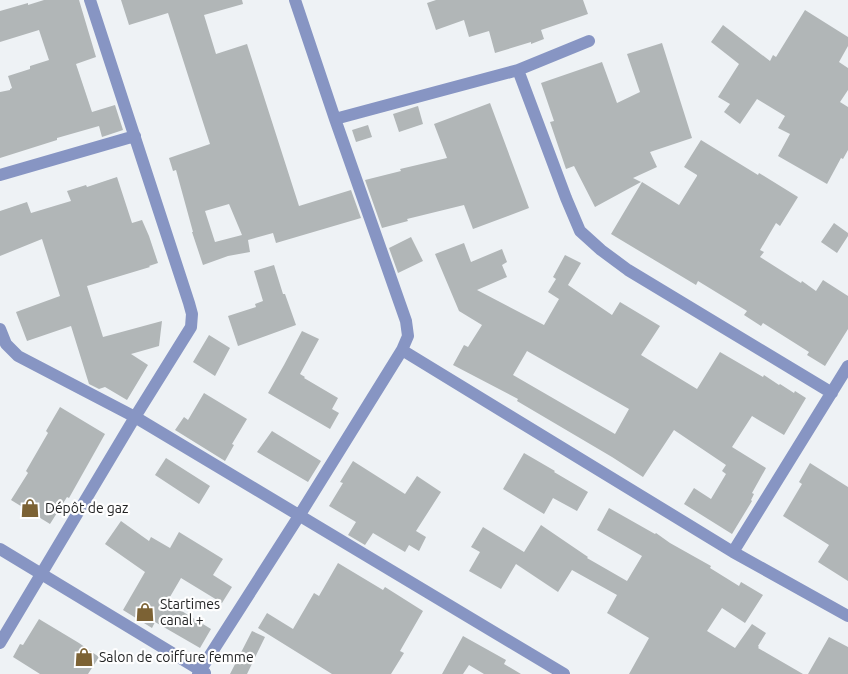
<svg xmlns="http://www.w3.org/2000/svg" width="848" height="674" font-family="Ubuntu,sans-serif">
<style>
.building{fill:#b1b6b7;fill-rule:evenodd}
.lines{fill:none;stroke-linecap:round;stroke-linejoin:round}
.street{stroke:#8795c3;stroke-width:12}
.labels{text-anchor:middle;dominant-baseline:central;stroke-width:4.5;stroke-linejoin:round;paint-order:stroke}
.poi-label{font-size:14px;fill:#1f2021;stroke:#fefefe;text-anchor:start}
</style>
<rect width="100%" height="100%" fill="#eef2f5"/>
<!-- building -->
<path class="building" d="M 44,0 L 79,0 L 96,57 L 76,64 L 92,112 L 115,105 L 123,130 L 102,137 L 99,126 L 57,138 L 57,140 L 0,158 L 0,92 L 10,90 L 10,89 L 12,88 L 8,76 L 30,69 L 30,66 L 49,60 L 39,30 L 0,42 L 0,11 L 28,3 L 28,5 Z
M 121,0 L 242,0 L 243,4 L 204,15 L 216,54 L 247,44 L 299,206 L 351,190 L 361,218 L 276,243 L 273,233 L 248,240 L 250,252 L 228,256 L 203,265 L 192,232 L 193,232 L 176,170 L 173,171 L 169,158 L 210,144 L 168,13 L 129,25 ZM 229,204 L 242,235 L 215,242 L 205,211 Z
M 436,0 L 583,0 L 588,14 L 541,30 L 544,39 L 531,44 L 531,42 L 495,53 L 489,31 L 469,37 L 464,20 L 436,30 L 427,3 Z
M 805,10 L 848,37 L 848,46 L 839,62 L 848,68 L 848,90 L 840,102 L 848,107 L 848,150 L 843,159 L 841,158 L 827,184 L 778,156 L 790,134 L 778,128 L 785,116 L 757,99 L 740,124 L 724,112 L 730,104 L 718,97 L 739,64 L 711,42 L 723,25 L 770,61 L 773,55 L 776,57 Z
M 662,43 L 692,138 L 650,152 L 657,167 L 633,178 L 641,182 L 595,207 L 574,166 L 566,169 L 550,122 L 554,121 L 541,83 L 602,62 L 617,103 L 640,92 L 627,54 Z
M 490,103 L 529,208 L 473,229 L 464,205 L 407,219 L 408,221 L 382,228 L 365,180 L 401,171 L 400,169 L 447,158 L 434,124 Z
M 418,106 L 423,124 L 399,132 L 393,114 Z
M 368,125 L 372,137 L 356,142 L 352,130 Z
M 701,140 L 758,175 L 759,173 L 798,197 L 780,226 L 776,223 L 760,250 L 764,252 L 760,257 L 801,283 L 802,281 L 816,291 L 823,280 L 848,296 L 848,329 L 825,366 L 807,355 L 809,352 L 763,323 L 761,326 L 744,315 L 747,311 L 698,281 L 696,285 L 611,234 L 642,182 L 679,205 L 697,176 L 697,175 L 684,167 Z
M 117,177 L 132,223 L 142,220 L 149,236 L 158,263 L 149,266 L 150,267 L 87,286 L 103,337 L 162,321 L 159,346 L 131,354 L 148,365 L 127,400 L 105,387 L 99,389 L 89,384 L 71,326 L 27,341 L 16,312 L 60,296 L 42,239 L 0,256 L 0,211 L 27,202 L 31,213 L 71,201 L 67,191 L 86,185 L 87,187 Z
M 834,223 L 848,233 L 848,236 L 837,253 L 821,242 Z
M 411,237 L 423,261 L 398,273 L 389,248 Z
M 464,243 L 471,262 L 502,249 L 507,262 L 502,265 L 507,277 L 477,290 L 544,325 L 559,299 L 548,292 L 556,279 L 553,277 L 565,255 L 581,263 L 568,285 L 612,315 L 620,302 L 660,326 L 641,355 L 697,389 L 720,352 L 763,377 L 764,375 L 779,385 L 780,384 L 794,393 L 795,391 L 806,398 L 784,435 L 752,416 L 732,447 L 766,468 L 752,493 L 754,494 L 751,500 L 752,501 L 732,534 L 684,504 L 694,488 L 711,499 L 726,474 L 722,471 L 726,465 L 674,430 L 643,477 L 612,457 L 517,401 L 518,399 L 453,365 L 464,345 L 468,347 L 482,325 L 459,311 L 435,254 ZM 527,351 L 629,409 L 615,434 L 513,375 Z
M 274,265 L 283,294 L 285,294 L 296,325 L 238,346 L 228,316 L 256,307 L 255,304 L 263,301 L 254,271 Z
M 302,331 L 319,339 L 300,374 L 305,377 L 304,378 L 338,398 L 332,409 L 339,413 L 330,429 L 268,393 L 284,365 Z
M 209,335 L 230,348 L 215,376 L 193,362 Z
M 204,393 L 247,419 L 232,444 L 234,445 L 225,461 L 175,430 L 184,417 L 188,420 Z
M 60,407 L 105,434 L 69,498 L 67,497 L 50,524 L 11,500 L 28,473 L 26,471 L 48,433 L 46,431 Z
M 272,431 L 321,461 L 308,482 L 257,452 Z
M 524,453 L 555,471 L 554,472 L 588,492 L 577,511 L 553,498 L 544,514 L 503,489 Z
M 166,458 L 210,486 L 199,504 L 155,475 Z
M 353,461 L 405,494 L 417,476 L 441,492 L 416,531 L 426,537 L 419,551 L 409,545 L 405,552 L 373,533 L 365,545 L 348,535 L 356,522 L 329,506 L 343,483 L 340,482 Z
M 810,463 L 848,487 L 848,581 L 818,562 L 829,545 L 783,516 L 802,484 L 799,482 Z
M 609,508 L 655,534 L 656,533 L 670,543 L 711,566 L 710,568 L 739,586 L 741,582 L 763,595 L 745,623 L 722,608 L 707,631 L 735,648 L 752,624 L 766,633 L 758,646 L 759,647 L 758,648 L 803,674 L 629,674 L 649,638 L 607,613 L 617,595 L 572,570 L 558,592 L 516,564 L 501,589 L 469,571 L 480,552 L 471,547 L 483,527 L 524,552 L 541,525 L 588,557 L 587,558 L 627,581 L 642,556 L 597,530 Z
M 121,521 L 149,541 L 151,537 L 170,548 L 179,532 L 223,559 L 213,575 L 232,587 L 222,603 L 181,578 L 167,602 L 211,629 L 200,648 L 155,622 L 152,628 L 123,610 L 145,572 L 105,544 Z
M 338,563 L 383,590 L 385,587 L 423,611 L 400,651 L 404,653 L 391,674 L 332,674 L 258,628 L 267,613 L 293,629 L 314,593 L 319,596 Z
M 39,619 L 79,643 L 99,657 L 88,674 L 40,674 L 13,657 L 20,644 L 23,645 Z
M 252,631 L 265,637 L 247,674 L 230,674 Z
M 463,636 L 506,660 L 504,664 L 521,674 L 484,674 L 469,665 L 463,674 L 442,674 Z
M 829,637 L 848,647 L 848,674 L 808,674 Z"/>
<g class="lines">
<!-- street -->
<path class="street" d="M 518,70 L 566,198 L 580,231 L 601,250 L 628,270 L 832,393
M 335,119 L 518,70 L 589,41
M 0,175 L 135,136
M 0,329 L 6,344 L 18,356 L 135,417 L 564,674
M 402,350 L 733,552 L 848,616
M 0,549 L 205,673
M 733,552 L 848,366
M 0,643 L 135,417 L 191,327 L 192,314 L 189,303 L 90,0
M 198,674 L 299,516 L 402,350 L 408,336 L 406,321 L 335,119 L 295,0"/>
</g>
<!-- icons -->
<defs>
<g id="shop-bare" transform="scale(1.5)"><path d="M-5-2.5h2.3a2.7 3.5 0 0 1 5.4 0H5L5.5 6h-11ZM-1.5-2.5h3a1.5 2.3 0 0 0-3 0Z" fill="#7c6234" stroke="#fefefe" stroke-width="2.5" paint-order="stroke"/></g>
</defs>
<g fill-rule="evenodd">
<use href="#shop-bare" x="30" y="508"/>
<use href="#shop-bare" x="145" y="612"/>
<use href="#shop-bare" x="84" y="657"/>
</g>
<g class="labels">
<!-- poi labels -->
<g class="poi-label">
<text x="45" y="508">Dépôt de gaz</text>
<text x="160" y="604">Startimes<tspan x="160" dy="16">canal +</tspan></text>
<text x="99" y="657">Salon de coiffure femme</text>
</g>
</g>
</svg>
